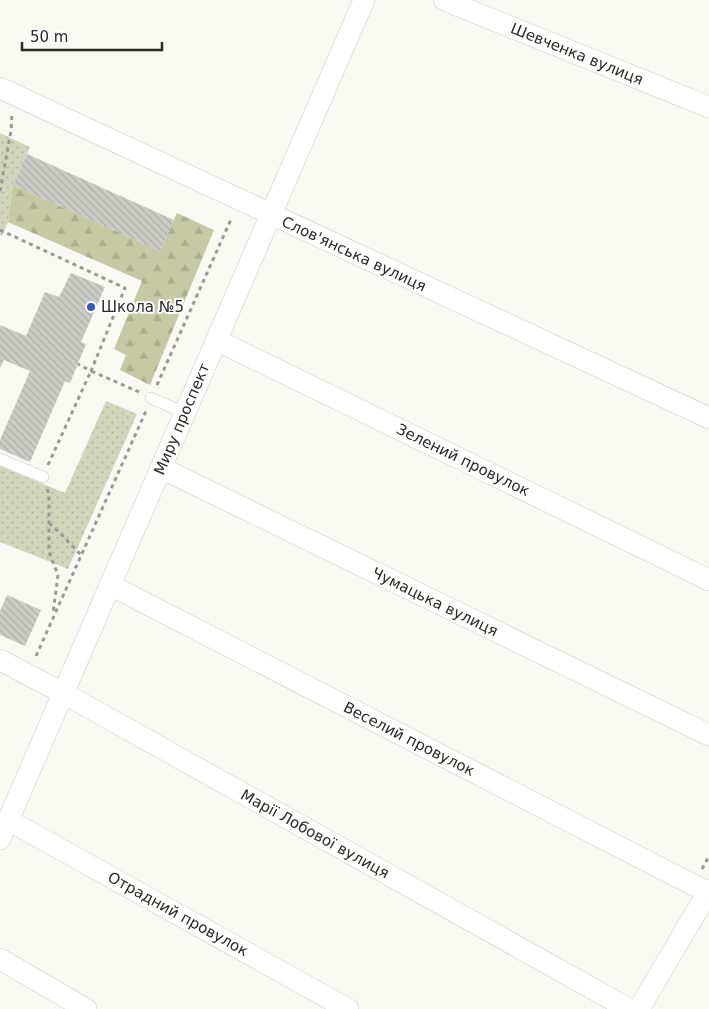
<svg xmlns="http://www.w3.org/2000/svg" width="709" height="1009" font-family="'DejaVu Sans',sans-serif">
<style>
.green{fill:url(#green-dots)}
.forest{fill:url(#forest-firs)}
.building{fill:url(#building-back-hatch)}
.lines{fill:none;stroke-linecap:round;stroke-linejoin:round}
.lane-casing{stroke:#cacbc6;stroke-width:12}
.street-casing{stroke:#cacbc6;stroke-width:22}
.path{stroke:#999a96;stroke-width:3;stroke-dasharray:4 4;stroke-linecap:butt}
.lane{stroke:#fff;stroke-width:11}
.street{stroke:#fff;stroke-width:21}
.poi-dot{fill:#3857c9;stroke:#fff;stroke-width:2}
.labels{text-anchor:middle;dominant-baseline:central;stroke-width:4;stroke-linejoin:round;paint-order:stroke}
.street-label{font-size:15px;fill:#292927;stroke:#fff}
.poi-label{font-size:15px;fill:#292927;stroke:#fff;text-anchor:start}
</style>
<defs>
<pattern id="green-dots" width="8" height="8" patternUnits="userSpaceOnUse" patternTransform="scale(1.25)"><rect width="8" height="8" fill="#d1d5bb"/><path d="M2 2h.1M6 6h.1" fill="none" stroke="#b3b7a1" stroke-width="1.8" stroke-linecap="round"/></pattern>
<pattern id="forest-firs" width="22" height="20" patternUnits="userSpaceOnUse" patternTransform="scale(1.25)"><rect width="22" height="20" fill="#c5caa5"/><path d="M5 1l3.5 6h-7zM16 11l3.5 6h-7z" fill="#a9ae8e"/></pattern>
<pattern id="building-back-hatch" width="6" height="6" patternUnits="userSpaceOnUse" patternTransform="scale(1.25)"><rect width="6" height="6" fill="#cbccc6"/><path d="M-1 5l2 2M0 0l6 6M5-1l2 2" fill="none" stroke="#aeafaa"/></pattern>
</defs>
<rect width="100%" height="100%" fill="#f8f9f3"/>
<!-- green -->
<path class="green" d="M 0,133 L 30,147 L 13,185 L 8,222 L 2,236 L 0,235 Z
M 106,401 L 137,414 L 68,569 L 0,542 L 0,466 L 65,493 Z"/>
<!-- forest -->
<path class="forest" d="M 13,185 L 160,251 L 177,213 L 214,230 L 150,385 L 120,370 L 126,355 L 114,349 L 142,281 L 8,222 Z"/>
<!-- building -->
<path class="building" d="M 27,154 L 174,220 L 160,251 L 13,185 Z
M 71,273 L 105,287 L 81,342 L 86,344 L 70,383 L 65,381 L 30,462 L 0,449 L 0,440 L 30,371 L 4,360 L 0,368 L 0,325 L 26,336 L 45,292 L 59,297 Z
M 7,595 L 41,610 L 25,646 L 0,635 L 0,611 Z"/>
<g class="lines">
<!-- lane casing -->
<g class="lane-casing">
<path id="lane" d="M 151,398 L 185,413
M 0,459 L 43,477"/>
</g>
<!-- street casing -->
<g class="street-casing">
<path id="street" d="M 444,0 L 709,107
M 0,88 L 709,418
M 216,340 L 709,580
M 161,468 L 709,735
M 110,585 L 707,892
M 0,660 L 63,693 L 629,1009
M 8,820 L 348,1009
M 0,839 L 364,0
M 0,959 L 86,1009
M 639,1009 L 709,890"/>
</g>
<!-- path -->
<path class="path" d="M 0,191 L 11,131 L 12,115
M 0,230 L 125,288 L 91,371 L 78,364
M 157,385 L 232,217
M 48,465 L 91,371 L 139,392
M 47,489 L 49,494 L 49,552 L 58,575 L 53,613
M 49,523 L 60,533 L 81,555
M 36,656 L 146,411
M 702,869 L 709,856"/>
<!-- lane -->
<use href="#lane" class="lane"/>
<!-- street -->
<use href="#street" class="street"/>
</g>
<!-- markers -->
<circle class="poi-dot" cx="91" cy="307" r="5"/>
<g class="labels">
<!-- street labels -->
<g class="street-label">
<text transform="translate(577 54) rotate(22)">Шевченка вулиця</text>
<text transform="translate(354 254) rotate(25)">Слов'янська вулиця</text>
<text transform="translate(182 419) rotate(-67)">Миру проспект</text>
<text transform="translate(463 460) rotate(26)">Зелений провулок</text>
<text transform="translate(435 602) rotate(26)">Чумацька вулиця</text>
<text transform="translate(409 739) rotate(27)">Веселий провулок</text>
<text transform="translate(315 834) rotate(29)">Марії Лобової вулиця</text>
<text transform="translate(178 914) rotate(29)">Отрадний провулок</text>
</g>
<!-- poi labels -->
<g class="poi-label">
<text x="101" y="307">Школа №5</text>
</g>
</g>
<!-- scale -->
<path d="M22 42v8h140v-8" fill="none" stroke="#292927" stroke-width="2.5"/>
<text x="30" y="42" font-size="15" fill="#292927" stroke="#ffffff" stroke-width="4" paint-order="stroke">50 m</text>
</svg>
